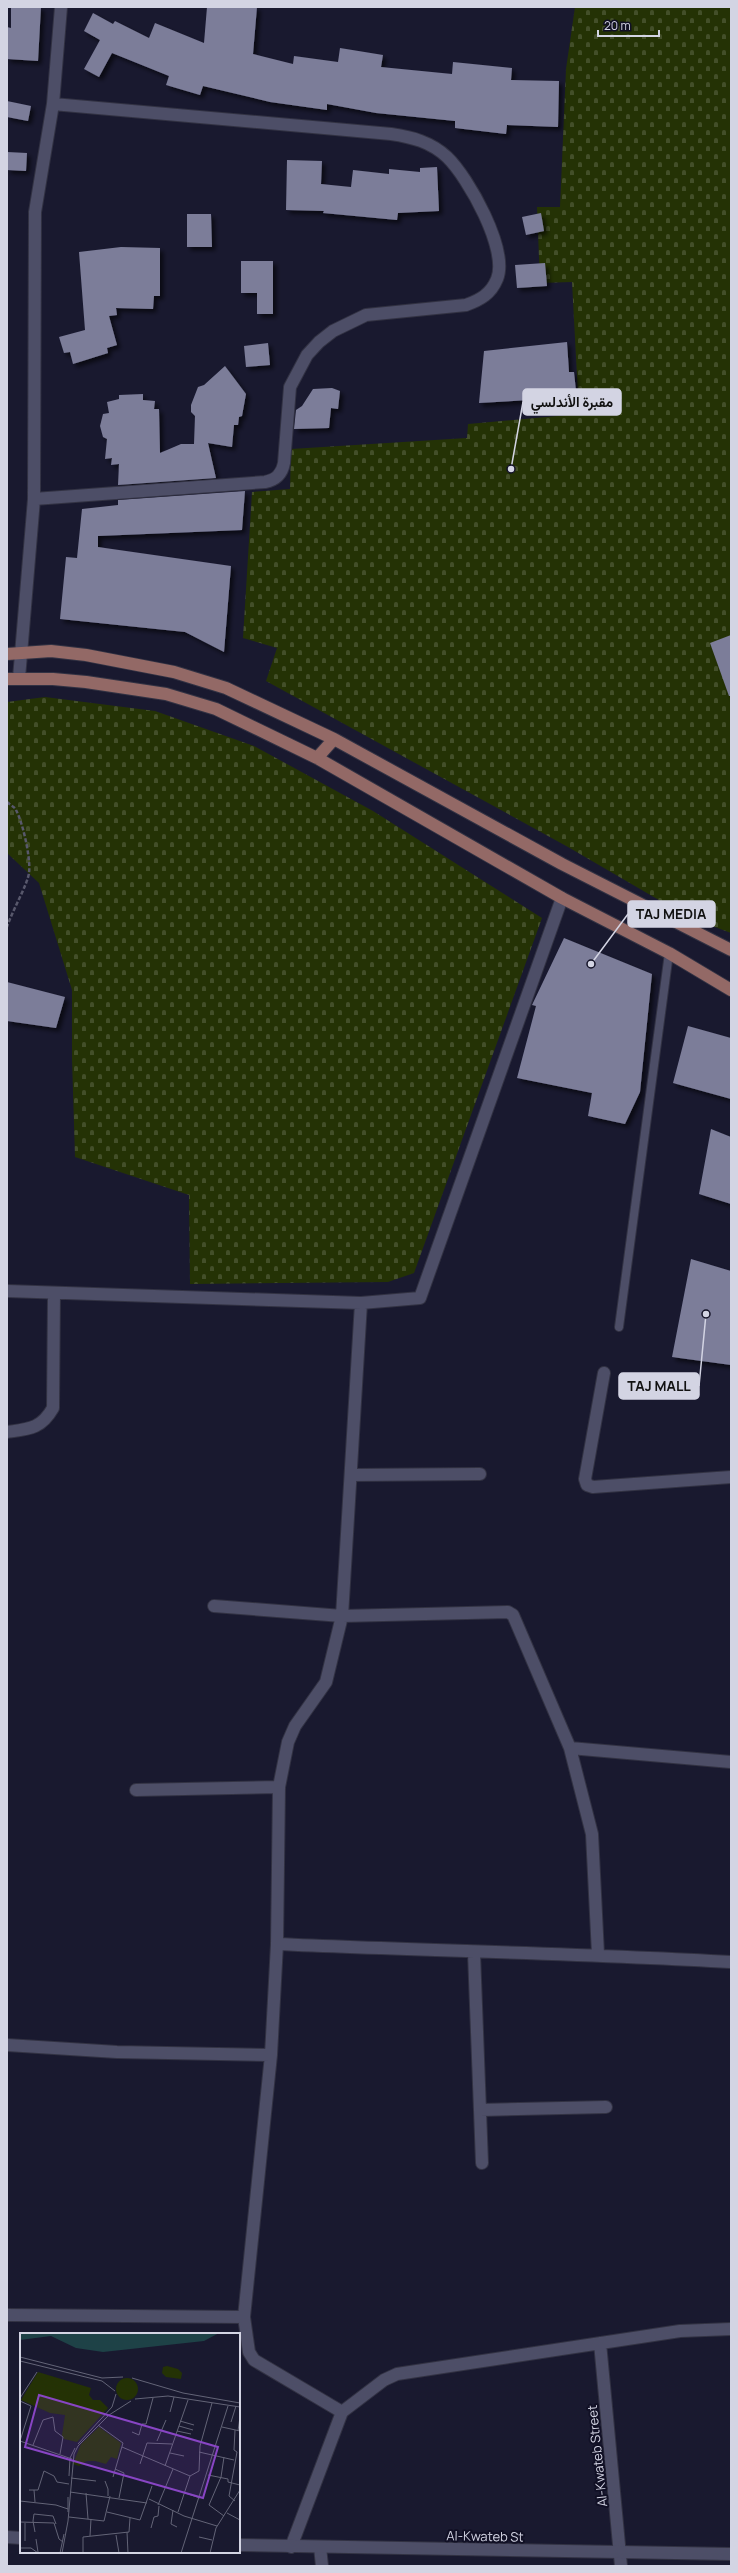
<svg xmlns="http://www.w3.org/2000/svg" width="738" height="2573" font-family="Manrope,Vazirmatn,sans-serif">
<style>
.cemetery{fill:url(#cemetery-stones)}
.building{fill:#7c7d99;filter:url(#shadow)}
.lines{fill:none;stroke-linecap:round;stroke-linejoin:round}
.service-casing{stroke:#323243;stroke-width:10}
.minor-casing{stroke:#323243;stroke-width:14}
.tertiary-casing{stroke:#323243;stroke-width:14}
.primary-casing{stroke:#323243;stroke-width:14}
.path{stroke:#58586c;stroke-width:2.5;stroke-dasharray:4 2;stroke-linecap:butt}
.service{stroke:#4d4e67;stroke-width:8}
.minor{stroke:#4d4e67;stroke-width:12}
.tertiary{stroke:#4d4e67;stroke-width:12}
.primary{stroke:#936966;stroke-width:12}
.labels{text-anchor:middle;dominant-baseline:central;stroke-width:4;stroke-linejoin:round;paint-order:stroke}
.street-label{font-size:13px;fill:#d3d4e3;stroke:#111025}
.inset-road{fill:none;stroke:#636477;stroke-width:1}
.view{fill:#8845c4;fill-opacity:0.15;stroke:#8845c4;stroke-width:2}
.inset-edge{fill:none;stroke:#d3d4e3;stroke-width:2}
.leader{fill:none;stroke:#d3d4e3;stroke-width:1.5}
.callout-dot{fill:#d3d4e3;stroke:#111025;stroke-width:1.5}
.callout{fill:#d3d4e3;stroke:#d3d4e3;stroke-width:1.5}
.callout-label{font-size:14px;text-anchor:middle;font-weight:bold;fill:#111}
</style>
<defs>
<pattern id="cemetery-stones" width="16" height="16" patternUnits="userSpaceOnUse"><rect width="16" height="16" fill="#243205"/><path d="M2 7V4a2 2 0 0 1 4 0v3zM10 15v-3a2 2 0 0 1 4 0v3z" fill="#434f29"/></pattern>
<filter id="shadow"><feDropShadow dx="3.5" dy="3.5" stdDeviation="2" flood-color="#0009"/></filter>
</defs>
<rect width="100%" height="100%" fill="#19192f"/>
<!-- cemetery -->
<path class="cemetery" d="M 575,7 L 731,7 L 731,933 L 688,917 L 568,847 L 266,681 L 277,648 L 243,638 L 252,492 L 290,489 L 291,449 L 467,438 L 468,424 L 579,414 L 572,282 L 540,283 L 537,207 L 560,207 L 566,69 Z
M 45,697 L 155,711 L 254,746 L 373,811 L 542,918 L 414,1273 L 388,1282 L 190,1284 L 189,1195 L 75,1157 L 72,1059 L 72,990 L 39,883 L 7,853 L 7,702 Z"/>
<!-- building -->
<path class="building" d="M 11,7 L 41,7 L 38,61 L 7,59 L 7,27 L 11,28 Z
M 207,7 L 257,7 L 253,54 L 293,64 L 294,56 L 338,62 L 340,48 L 383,55 L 381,67 L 452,74 L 453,62 L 512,68 L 511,80 L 559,81 L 558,127 L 507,125 L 506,134 L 455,128 L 455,121 L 376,113 L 327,104 L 327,110 L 270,102 L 203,86 L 200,95 L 166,85 L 169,76 L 112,53 L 99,77 L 84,69 L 100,40 L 84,31 L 93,13 L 113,24 L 115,21 L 149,38 L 155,23 L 204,43 Z
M 7,101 L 31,106 L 28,121 L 7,117 Z
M 7,152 L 27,153 L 26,171 L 7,170 Z
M 287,160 L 322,161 L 321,184 L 351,187 L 353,170 L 389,174 L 389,169 L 420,172 L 420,168 L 437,167 L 439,211 L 398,213 L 397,220 L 323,213 L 324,211 L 286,210 Z
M 541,213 L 544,231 L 526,235 L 522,217 Z
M 187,214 L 211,214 L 212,247 L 187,247 Z
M 121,247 L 160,248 L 160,296 L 154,296 L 153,309 L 116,308 L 117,315 L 109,316 L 117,345 L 107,348 L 108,353 L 73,364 L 70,352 L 64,353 L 59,337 L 85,330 L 79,252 Z
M 241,261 L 273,261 L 273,314 L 257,314 L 257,293 L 241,293 Z
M 545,263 L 547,286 L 517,288 L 515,265 Z
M 567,342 L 569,372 L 574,372 L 576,391 L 529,394 L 529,400 L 479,403 L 484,351 Z
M 268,343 L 270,365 L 246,367 L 244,346 Z
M 225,366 L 246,394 L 242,416 L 239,417 L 238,425 L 234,425 L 232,447 L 208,443 L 216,478 L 118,485 L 119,464 L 111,465 L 112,458 L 105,459 L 107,439 L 103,437 L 100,426 L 103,414 L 109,413 L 107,402 L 119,399 L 119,395 L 143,394 L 143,400 L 155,401 L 154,409 L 159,409 L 160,453 L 181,444 L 194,444 L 195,416 L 191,412 L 191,405 L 198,387 L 204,385 Z
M 332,388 L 340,391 L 338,409 L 331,408 L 329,428 L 294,429 L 296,410 L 302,406 L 313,389 Z
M 245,491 L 242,530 L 98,536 L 98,547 L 231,566 L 224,652 L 185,632 L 60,619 L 66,557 L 77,558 L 82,509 L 118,505 L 118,500 Z
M 731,635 L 731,696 L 729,696 L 710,643 Z
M 564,938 L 652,974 L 640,1092 L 625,1124 L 588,1116 L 592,1093 L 517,1078 L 536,1006 L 532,1005 Z
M 7,982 L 65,997 L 56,1028 L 7,1021 Z
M 688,1026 L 731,1038 L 731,1099 L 673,1083 Z
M 711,1129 L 731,1137 L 731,1204 L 699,1194 Z
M 691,1259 L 731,1271 L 731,1365 L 672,1357 Z"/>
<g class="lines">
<!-- service casing -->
<g class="service-casing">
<path id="service" d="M 619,1327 L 669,953"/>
</g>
<!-- minor casing -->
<g class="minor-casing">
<path id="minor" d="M 34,499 L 265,482 C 276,480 282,474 284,463 L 290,387 L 307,355 L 319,342 L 333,331 L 366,315 L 466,305 C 480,300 491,294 497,279 C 509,250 468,177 447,157 C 431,142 412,137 391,134 L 53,104
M 19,678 L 34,499 L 35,212 L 53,104 L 61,7
M 7,1291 L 361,1303 L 420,1298 L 562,898
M 604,1373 L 585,1479 L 587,1485 L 593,1487 L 731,1477
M 7,1432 C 29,1429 41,1429 53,1408 L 54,1293
M 351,1475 L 480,1474
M 214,1606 L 342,1616 L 508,1612 L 513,1615 L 570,1748 L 592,1834 L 598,1954
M 570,1748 L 731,1762
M 136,1790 L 279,1787
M 277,1944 C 428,1951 580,1953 731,1962
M 474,1953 L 482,2163
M 7,2045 L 117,2052 L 271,2055
M 480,2110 L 606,2107
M 7,2315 L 244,2317 L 249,2352 L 254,2360 L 342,2412 L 384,2380 L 397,2374 L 680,2331 L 731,2329
M 244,2317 L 271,2055 L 277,1944 L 279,1787 L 288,1742 L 295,1726 L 326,1682 L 342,1616 L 361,1303
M 600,2343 L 621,2566
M 291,2547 L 342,2412
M 320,2547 L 322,2566"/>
</g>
<!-- tertiary casing -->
<g class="tertiary-casing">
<path id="tertiary" d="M 7,2537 L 21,2538
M 239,2545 L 731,2554"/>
</g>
<!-- primary casing -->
<g class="primary-casing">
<path id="primary" d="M 7,654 L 51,651 L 86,655 L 174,672 L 226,688 L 334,739 L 562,864 L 731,950
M 7,679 L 53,679 L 86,682 L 166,694 L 216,709 L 317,758 L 562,898 L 669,953 L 731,990
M 317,758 L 334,739"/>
</g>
<!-- path -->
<path class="path" d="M 7,802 C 10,805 15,807 16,810 C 23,823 31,859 29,873 C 27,886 12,911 7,927"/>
<!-- service -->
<use href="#service" class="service"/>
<!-- minor -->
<use href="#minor" class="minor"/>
<!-- tertiary -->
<use href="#tertiary" class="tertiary"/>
<!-- primary -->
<use href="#primary" class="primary"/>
</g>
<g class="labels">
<!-- street labels -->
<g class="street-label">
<text transform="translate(597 2456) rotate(-96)">Al-Kwateb Street</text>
<text transform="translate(485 2536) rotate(1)">Al-Kwateb St</text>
</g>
</g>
<!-- overview -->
<g transform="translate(20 2333)">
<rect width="220" height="220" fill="#19192f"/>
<path d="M 147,33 L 158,36 L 162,40 L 161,46 L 146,44 L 142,40 L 143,34 Z" fill="#243205"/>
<path d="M 18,39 L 71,55 L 69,62 L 73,67 L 80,67 L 88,75 L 57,109 L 44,106 L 42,102 L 45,82 L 30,80 L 1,67 ZM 79,94 L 101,110 L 97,126 L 91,124 L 86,131 L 75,128 L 67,128 L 59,133 L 53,131 L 61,111 Z" fill="#243205"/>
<path d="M96 56a11 11 0 1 1 22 0a11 11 0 1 1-22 0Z" fill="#243205"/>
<path d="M 0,0 L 199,0 L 184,8 L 83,19 L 56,15 L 31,3 L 0,7 Z" fill="#1e4247"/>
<path class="inset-road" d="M 0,24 L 82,45 L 103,44M 0,28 L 82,48 L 95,58M 112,45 L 163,60 L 220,70M 0,65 L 17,39M 115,66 L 148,63 L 220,74M 0,68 L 11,73 L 0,108M 150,79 L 154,64M 160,88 L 174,92M 211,89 L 216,73M 122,91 L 126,91 L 133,65M 78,92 L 103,110 L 93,144M 159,93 L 173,97M 202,94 L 220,98M 215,97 L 214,117 L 217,119 L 209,163 L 215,168M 157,98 L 171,101M 218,98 L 220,84M 112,99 L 119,102 L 122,91M 0,108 L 52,126M 137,108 L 146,87M 58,111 L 92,74 L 96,61M 13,112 L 23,87 L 33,84 L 35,98 L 43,104 L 40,121M 102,114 L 170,143M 179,119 L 214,127M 150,120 L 164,123M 204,124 L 201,144 L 189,172 L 204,183M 120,131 L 127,110 L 152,111M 145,133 L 168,67M 95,136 L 104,140 L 99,165M 188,142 L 208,146 L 208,149 L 220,152M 49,143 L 50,125 L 55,115M 51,145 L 76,148M 85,148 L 88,156 L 88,163M 9,157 L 18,157 L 24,138 L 34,143 L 37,149 L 49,151M 14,157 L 15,169M 50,159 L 127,170M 66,160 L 68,186M 165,160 L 180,165M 129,166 L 164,183 L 197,193M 0,168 L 36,172 L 48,176M 138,172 L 153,136M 153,177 L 151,191 L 157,194M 48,179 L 48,164M 87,179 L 120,187 L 132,153M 158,179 L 170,143 L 179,138 L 180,113 L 192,70M 207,180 L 220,187M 49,184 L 84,188 L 90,163M 0,189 L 34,190 L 39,206 L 43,209M 5,190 L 5,208M 131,195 L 134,184 L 138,183 L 139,173M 15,199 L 13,188 L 14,181 L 33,183 L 36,191M 107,199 L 108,220M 96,202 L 99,220M 70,203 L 71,186M 179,204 L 192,207M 16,206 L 18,219M 0,215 L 11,215 L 18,220M 40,220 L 44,201M 42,220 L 48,188 L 54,121 L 58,113 L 89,82 L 111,68M 63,220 L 63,204 L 109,199 L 110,185M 161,220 L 208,73M 190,220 L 196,195 L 220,157"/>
<path class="view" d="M 19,62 L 198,114 L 183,165 L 5,114 Z"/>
<rect width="220" height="220" class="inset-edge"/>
</g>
<!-- callouts -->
<path class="leader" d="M511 469L523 402M591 964L628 914M706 1314L699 1386"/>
<g class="callout-dot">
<circle cx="511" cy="469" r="4"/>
<circle cx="591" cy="964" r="4"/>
<circle cx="706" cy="1314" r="4"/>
</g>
<g class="callout">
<rect x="523" y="389" width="98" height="26" rx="4"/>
<rect x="628" y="901" width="87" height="26" rx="4"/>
<rect x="619" y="1373" width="80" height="26" rx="4"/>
</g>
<g class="callout-label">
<text x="572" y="407">مقبرة الأندلسي</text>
<text x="671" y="919">TAJ MEDIA</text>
<text x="659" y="1391">TAJ MALL</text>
</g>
<!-- border -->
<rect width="738" height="2573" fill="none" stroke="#d3d4e3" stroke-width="16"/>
<!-- scale -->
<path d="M598 30v6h61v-6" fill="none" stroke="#d3d4e3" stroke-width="2"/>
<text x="604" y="30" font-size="12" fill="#d3d4e3" stroke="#111025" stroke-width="3" paint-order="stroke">20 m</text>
</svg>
